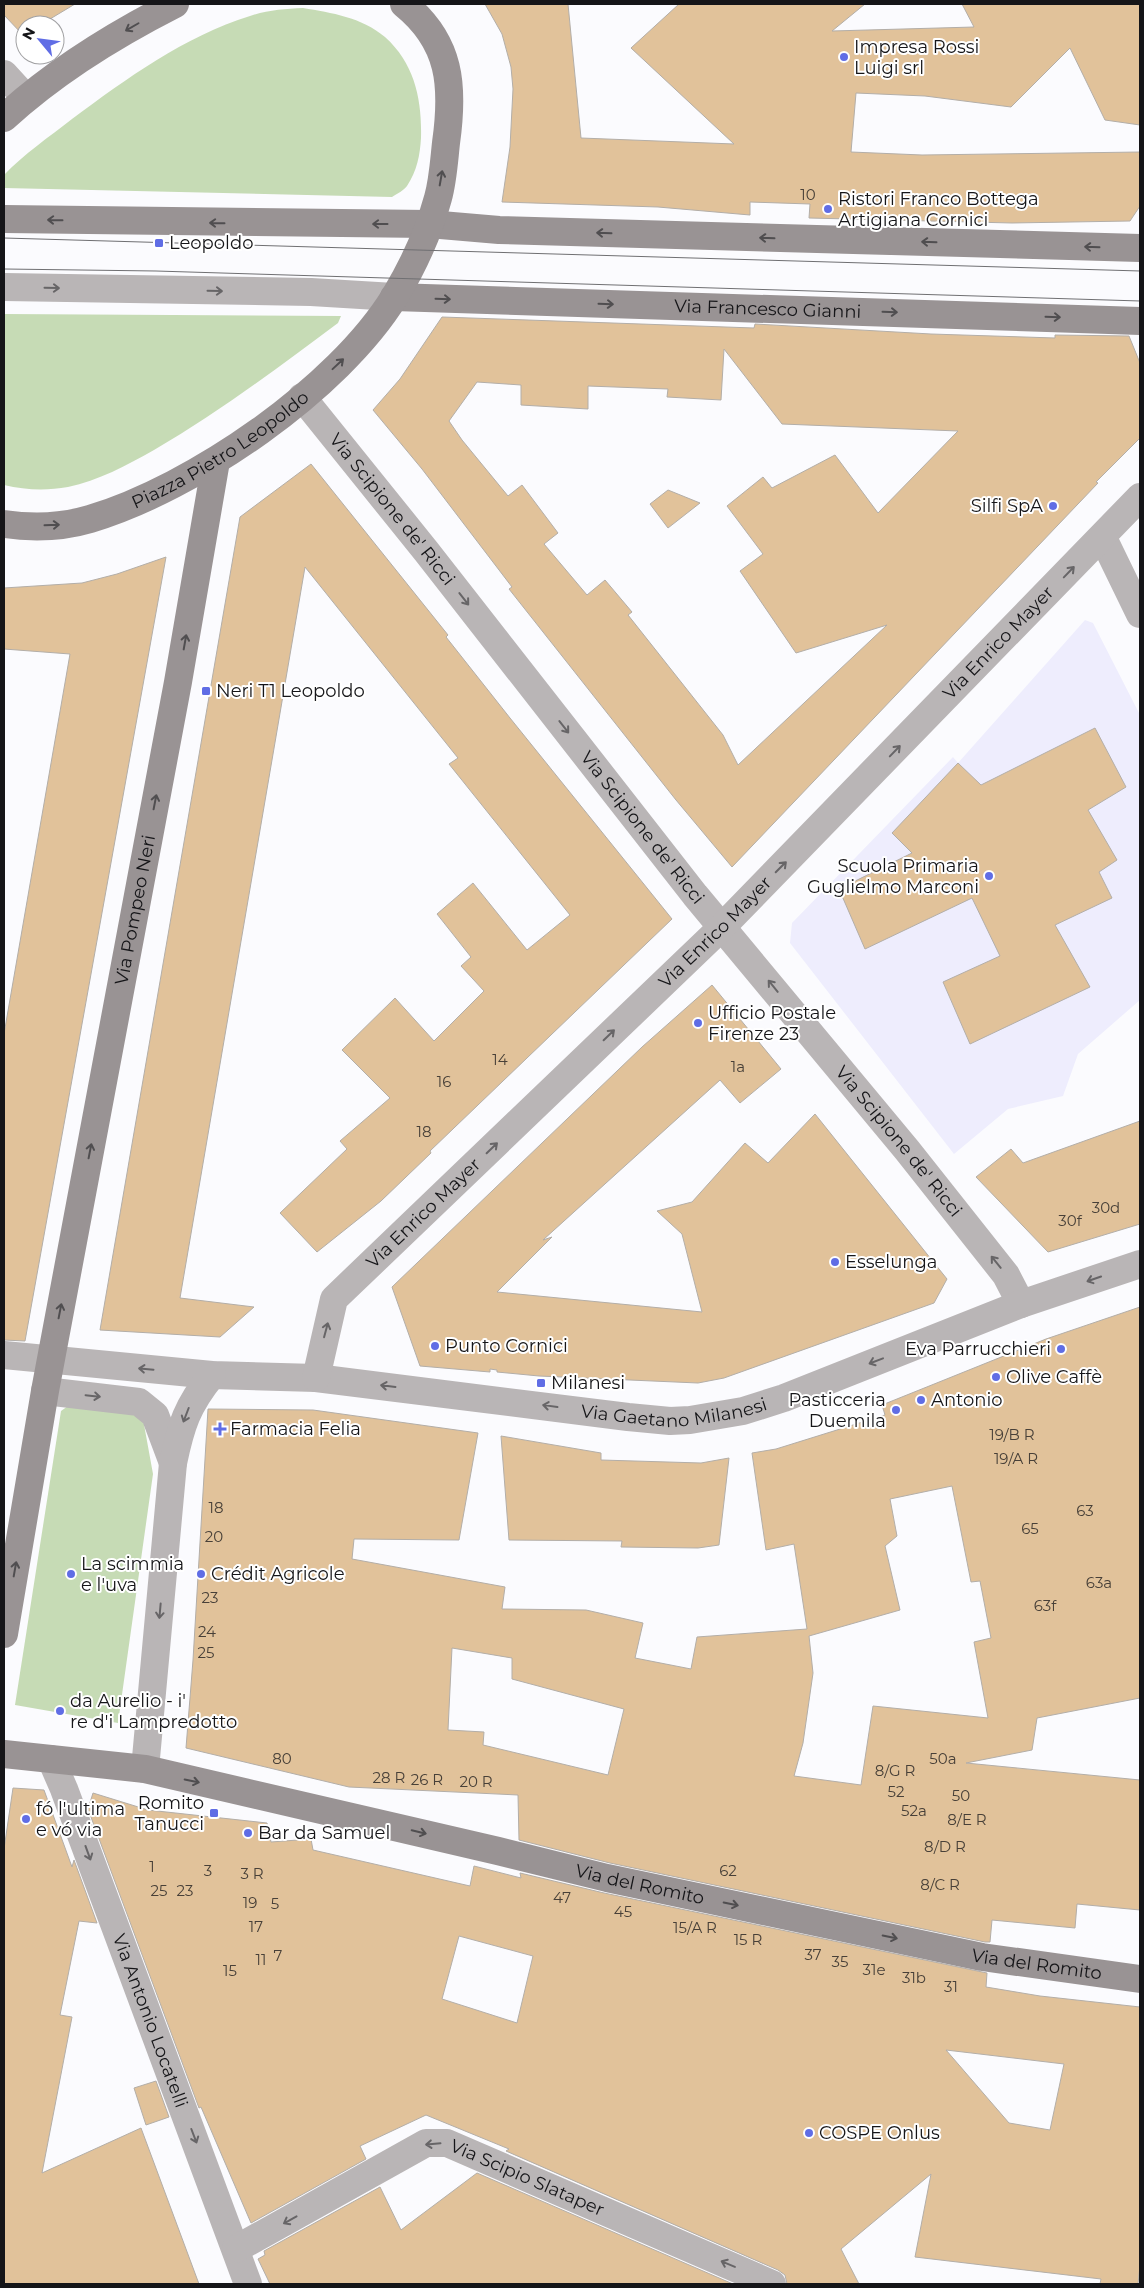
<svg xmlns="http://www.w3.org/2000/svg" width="1144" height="2288" font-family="Montserrat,sans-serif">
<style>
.built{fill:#eeedfd}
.green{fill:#c6dbb5}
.building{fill:#e1c29a;stroke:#b3aea8;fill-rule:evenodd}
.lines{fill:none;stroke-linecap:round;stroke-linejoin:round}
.street{stroke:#b9b5b6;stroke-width:28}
.secondary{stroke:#999394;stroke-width:28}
.tram{stroke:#6f6f72;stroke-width:1}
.oneway{stroke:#504e50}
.oneway2{stroke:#676567}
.poi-dot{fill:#606de5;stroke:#fff;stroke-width:2}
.labels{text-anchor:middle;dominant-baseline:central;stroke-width:4;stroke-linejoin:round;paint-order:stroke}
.number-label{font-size:15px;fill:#484038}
.poi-label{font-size:18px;fill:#151518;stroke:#fff;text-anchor:start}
.street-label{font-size:18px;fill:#151518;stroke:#fff}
</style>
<rect width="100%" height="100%" fill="#fbfbfe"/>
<!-- built -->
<path class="built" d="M 1085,620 L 1093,623 L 1140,715 L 1140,1000 L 1078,1054 L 1063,1096 L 1008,1109 L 954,1154 L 790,943 L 792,923 L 953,757 L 958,763 Z"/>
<!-- green -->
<path class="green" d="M 303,8 C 332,13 361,17 385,37 C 415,64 422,100 421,138 C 420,155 417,171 407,186 C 404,190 397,194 392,197 L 4,188 L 4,175 C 24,154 49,137 72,119 C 126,79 185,36 250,16 C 267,10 285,9 303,8 Z
M 4,314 L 341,316 L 338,323 C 279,367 219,412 154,450 C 127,465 98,481 68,487 C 46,491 25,490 4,485 Z
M 68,1406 L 134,1413 L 143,1419 L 153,1474 L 118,1723 L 15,1705 L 61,1411 Z"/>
<!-- building -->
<path class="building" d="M 4,4 L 75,4 L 40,25 L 25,25 L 23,35 L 4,15 Z
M 485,4 L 568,4 L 581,138 L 734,144 L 631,48 L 679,4 L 865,4 L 832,31 L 974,27 L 962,4 L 1140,4 L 1140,125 L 1105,120 L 1070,48 L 1011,107 L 925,96 L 856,93 L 851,152 L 922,155 L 1140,152 L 1140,206 L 1130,221 L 1012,223 L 809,218 L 810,204 L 750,202 L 750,215 L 658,207 L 502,202 L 510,147 L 513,89 L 511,67 L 502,34 Z
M 442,317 L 754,328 L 755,324 L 931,334 L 1055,338 L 1055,335 L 1129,336 L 1140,363 L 1140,438 L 1096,482 L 1098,483 L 732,867 L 676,800 L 509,589 L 512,587 L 422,469 L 373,410 L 400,379 ZM 724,349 L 782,424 L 958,431 L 878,513 L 835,455 L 772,488 L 763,477 L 727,506 L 763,554 L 740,571 L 796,653 L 887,625 L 738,765 L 723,735 L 628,615 L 632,612 L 605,580 L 587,595 L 544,544 L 558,533 L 522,485 L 508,496 L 462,440 L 449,421 L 477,382 L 521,385 L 521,405 L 588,409 L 588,386 L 668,389 L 667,397 L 721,400 Z
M 311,464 L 448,635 L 446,637 L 510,718 L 672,919 L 430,1151 L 431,1153 L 381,1201 L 317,1252 L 280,1213 L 347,1149 L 340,1141 L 390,1098 L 342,1050 L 395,998 L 434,1041 L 484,991 L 461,966 L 471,957 L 437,914 L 473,883 L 527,950 L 570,915 L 449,764 L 458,758 L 305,567 L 180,1298 L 254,1307 L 220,1337 L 100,1330 L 240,517 Z
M 668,490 L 700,503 L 668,528 L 650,504 Z
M 166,557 L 25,1341 L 4,1340 L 4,1034 L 70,654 L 4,649 L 4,588 L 82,583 L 117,574 Z
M 1095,728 L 1126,787 L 1088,810 L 1117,860 L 1099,872 L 1112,898 L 1055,925 L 1090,987 L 970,1044 L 943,982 L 1000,956 L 972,898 L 865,949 L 839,889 L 912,853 L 892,833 L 958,763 L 981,785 Z
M 712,985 L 781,1069 L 740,1103 L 720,1080 L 543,1240 L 552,1237 L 497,1292 L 702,1312 L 682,1234 L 657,1211 L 692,1202 L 745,1143 L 768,1163 L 815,1114 L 947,1279 L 934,1303 L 724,1378 L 698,1383 L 539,1376 L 497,1372 L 497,1370 L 490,1369 L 490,1372 L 420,1366 L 392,1287 L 642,1047 Z
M 1140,1121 L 1140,1224 L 1048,1252 L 976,1177 L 1011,1149 L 1023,1163 Z
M 1140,1307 L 1140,1698 L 1037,1718 L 1032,1750 L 966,1763 L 1140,1780 L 1140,1910 L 1077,1904 L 1075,1928 L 992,1920 L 990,1942 L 985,1942 L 610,1863 L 519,1840 L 518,1795 L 349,1787 L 186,1748 L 193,1660 L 208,1409 L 313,1410 L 478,1433 L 459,1540 L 354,1539 L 352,1559 L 505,1587 L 502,1609 L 586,1610 L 643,1623 L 635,1658 L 691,1669 L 697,1637 L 807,1629 L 794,1544 L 766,1550 L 752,1453 L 776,1449 L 885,1415 L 882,1405 L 1046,1339 ZM 952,1486 L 971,1582 L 980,1581 L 991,1638 L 974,1642 L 988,1718 L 873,1706 L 861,1785 L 794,1776 L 803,1743 L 813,1673 L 809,1636 L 900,1610 L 885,1546 L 897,1536 L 890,1499 ZM 452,1648 L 512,1658 L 512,1679 L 624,1709 L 608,1775 L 483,1745 L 484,1732 L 448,1730 Z
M 501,1436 L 601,1453 L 601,1460 L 701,1463 L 729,1458 L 719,1545 L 698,1548 L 621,1547 L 622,1541 L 509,1540 Z
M 13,1788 L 44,1790 L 72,1867 L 74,1860 L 97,1923 L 79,1921 L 60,2015 L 72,2017 L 42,2173 L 141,2128 L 199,2284 L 4,2284 L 4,1849 Z
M 93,1793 L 148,1810 L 267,1823 L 271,1842 L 311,1839 L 313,1850 L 470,1886 L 474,1866 L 521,1878 L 520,1873 L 604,1893 L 987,1973 L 986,1987 L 1040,1996 L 1140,2007 L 1140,2266 L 1138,2284 L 1100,2284 L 1101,2279 L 915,2257 L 931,2174 L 841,2249 L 859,2284 L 787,2284 L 785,2275 L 778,2270 L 506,2151 L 509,2149 L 426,2115 L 360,2146 L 366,2159 L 251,2223 L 201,2107 L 199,2108 L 88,1809 ZM 459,1936 L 533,1956 L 517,2023 L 442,1999 ZM 946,2050 L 1064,2064 L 1050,2130 L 1009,2123 Z
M 156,2081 L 169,2117 L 146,2125 L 134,2088 Z
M 477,2173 L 733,2284 L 270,2284 L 258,2259 L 265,2255 L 264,2251 L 380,2187 L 401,2230 Z"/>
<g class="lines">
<!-- street -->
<g class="street">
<path d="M 4,74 L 26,98"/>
<path d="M 4,287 L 311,292 L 394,297"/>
<path id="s1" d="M 302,397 L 426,551 L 695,895 L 907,1150 L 1006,1275 L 1021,1304"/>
<path d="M 1103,538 L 1140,614"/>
<path id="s2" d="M 4,1355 L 212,1375 L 316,1378 L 628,1417 L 670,1421 L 690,1420 L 743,1411 L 784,1398 L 1021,1304 L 1140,1264"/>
<path id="s3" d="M 316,1378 L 334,1299 L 722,927 L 1140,497"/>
<path d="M 45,1391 L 139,1402 L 155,1415 L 173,1463"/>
<path id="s4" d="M 51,1759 L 64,1789 L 248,2284"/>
<path d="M 145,1769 L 173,1463 C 181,1425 187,1406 212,1375"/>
<path id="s5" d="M 236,2249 L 426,2143 L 447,2143 L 772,2284"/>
</g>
<!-- secondary -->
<g class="secondary">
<path d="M 4,118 C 54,72 114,35 175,4"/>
<path d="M 4,219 L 429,224 L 499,230 L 1140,248"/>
<path id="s6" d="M 394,297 L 1140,321"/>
<path id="s7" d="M 4,524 C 32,528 63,527 90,519 C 194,488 338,389 395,296 C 413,266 429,231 438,198 C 443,180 444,161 446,143 C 454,86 451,42 404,4"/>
<path id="s8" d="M 4,1634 L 45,1391 L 178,682 L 216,461"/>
<path id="s9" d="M 4,1754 L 145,1769 L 498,1851 L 607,1878 L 982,1957 L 1140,1979"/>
</g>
<!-- tram -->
<path class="tram" d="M 4,238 L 1140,271
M 4,269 L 156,271 L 1140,301"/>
</g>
<!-- one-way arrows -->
<defs><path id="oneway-shaft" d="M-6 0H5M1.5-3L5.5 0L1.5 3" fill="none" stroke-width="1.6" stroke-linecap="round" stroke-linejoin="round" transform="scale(1.25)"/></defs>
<g class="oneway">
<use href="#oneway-shaft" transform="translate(132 27) rotate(150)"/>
<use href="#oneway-shaft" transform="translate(441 178) rotate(-80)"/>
<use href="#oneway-shaft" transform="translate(55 220) rotate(-179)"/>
<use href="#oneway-shaft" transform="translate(217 223) rotate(-179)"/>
<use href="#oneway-shaft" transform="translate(380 224) rotate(-180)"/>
<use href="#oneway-shaft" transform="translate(604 233) rotate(-178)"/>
<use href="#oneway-shaft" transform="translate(767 238) rotate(-178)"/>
<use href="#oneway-shaft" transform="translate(929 242) rotate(-178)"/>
<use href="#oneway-shaft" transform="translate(1092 247) rotate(-178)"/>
<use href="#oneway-shaft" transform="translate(443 299) rotate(2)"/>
<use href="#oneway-shaft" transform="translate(606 304) rotate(2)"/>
<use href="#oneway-shaft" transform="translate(890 312) rotate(2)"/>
<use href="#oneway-shaft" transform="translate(1053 317) rotate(2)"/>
<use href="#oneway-shaft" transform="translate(338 364) rotate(-43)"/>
<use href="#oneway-shaft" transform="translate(52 525) rotate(-2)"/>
<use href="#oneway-shaft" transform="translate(185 642) rotate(-80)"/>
<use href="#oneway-shaft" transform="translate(155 802) rotate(-79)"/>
<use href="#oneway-shaft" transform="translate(90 1151) rotate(-79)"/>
<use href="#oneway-shaft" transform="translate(60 1311) rotate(-79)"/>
<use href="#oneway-shaft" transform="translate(15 1569) rotate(-80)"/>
<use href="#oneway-shaft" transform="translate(192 1781) rotate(12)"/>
<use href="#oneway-shaft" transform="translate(419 1832) rotate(13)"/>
<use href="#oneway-shaft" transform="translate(731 1904) rotate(12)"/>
<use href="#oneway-shaft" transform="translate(890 1937) rotate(12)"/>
</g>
<g class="oneway2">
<use href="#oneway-shaft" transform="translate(52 288) rotate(1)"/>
<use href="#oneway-shaft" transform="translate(215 291) rotate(1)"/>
<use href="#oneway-shaft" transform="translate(1069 572) rotate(-46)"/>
<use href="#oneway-shaft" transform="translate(464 599) rotate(52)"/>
<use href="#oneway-shaft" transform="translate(564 727) rotate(52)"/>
<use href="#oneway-shaft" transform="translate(895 751) rotate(-46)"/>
<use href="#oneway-shaft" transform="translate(781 867) rotate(-45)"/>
<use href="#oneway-shaft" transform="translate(773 986) rotate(-129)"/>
<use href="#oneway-shaft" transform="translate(609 1035) rotate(-44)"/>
<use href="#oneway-shaft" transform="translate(492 1148) rotate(-44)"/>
<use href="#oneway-shaft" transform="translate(996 1262) rotate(-129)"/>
<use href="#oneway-shaft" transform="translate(1094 1279) rotate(161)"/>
<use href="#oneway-shaft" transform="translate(326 1330) rotate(-75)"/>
<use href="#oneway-shaft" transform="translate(876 1361) rotate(159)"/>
<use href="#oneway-shaft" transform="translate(146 1369) rotate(-175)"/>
<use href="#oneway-shaft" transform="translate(388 1386) rotate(-173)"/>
<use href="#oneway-shaft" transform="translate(93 1396) rotate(6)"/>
<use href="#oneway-shaft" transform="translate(550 1406) rotate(-172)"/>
<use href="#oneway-shaft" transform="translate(186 1415) rotate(111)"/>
<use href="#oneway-shaft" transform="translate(160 1611) rotate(95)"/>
<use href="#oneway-shaft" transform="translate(88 1853) rotate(70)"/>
<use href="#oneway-shaft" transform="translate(194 2136) rotate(69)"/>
<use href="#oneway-shaft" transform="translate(433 2144) rotate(175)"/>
<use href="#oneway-shaft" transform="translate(290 2220) rotate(151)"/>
<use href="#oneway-shaft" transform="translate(728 2264) rotate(-157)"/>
</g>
<!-- markers -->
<g class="poi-dot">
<circle cx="844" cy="57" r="5"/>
<circle cx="828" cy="209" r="5"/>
<rect x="154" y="238" width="10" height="10" rx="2.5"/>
<circle cx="1053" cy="506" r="5"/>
<rect x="201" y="686" width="10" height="10" rx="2.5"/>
<circle cx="989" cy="876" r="5"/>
<circle cx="698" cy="1023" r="5"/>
<circle cx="835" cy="1262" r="5"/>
<circle cx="435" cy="1346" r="5"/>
<circle cx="1061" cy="1349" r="5"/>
<circle cx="996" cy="1377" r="5"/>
<rect x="536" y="1378" width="10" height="10" rx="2.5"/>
<circle cx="921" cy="1400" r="5"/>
<circle cx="896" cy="1410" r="5"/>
<path d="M217.5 1421.5h5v5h5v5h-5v5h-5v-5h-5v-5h5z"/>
<circle cx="71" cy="1574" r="5"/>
<circle cx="201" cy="1574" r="5"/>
<circle cx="60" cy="1711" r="5"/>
<rect x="209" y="1808" width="10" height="10" rx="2.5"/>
<circle cx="26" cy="1819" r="5"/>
<circle cx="248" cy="1833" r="5"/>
<circle cx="809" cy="2133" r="5"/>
</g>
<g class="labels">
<!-- number labels -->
<g class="number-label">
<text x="808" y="194">10</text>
<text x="500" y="1059">14</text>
<text x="738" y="1066">1a</text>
<text x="444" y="1081">16</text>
<text x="424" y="1131">18</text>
<text x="1106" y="1207">30d</text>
<text x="1070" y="1220">30f</text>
<text x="1012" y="1434">19/B R</text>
<text x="1016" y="1458">19/A R</text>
<text x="216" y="1507">18</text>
<text x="1085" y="1510">63</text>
<text x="1030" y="1528">65</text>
<text x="214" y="1536">20</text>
<text x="1099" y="1582">63a</text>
<text x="210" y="1597">23</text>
<text x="1045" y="1605">63f</text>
<text x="207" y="1631">24</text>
<text x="206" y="1652">25</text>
<text x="282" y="1758">80</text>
<text x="943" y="1758">50a</text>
<text x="895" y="1770">8/G R</text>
<text x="389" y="1777">28 R</text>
<text x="427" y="1779">26 R</text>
<text x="476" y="1781">20 R</text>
<text x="896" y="1791">52</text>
<text x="961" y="1795">50</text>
<text x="914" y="1810">52a</text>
<text x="967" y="1819">8/E R</text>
<text x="945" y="1846">8/D R</text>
<text x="152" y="1866">1</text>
<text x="208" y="1870">3</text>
<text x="728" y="1870">62</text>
<text x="252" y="1873">3 R</text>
<text x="940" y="1884">8/C R</text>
<text x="159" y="1890">25</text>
<text x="185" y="1890">23</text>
<text x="562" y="1897">47</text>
<text x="250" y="1902">19</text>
<text x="275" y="1903">5</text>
<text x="623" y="1911">45</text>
<text x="256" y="1926">17</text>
<text x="695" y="1927">15/A R</text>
<text x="748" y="1939">15 R</text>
<text x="813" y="1954">37</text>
<text x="278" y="1955">7</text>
<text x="261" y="1959">11</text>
<text x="840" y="1961">35</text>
<text x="874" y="1969">31e</text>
<text x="230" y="1970">15</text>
<text x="914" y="1977">31b</text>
<text x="951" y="1986">31</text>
</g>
<!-- poi labels -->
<g class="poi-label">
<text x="854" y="47">Impresa Rossi<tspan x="854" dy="21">Luigi srl</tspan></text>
<text x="838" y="199">Ristori Franco Bottega<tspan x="838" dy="21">Artigiana Cornici</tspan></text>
<text x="169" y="243">Leopoldo</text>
<text x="1043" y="506" text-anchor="end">Silfi SpA</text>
<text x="216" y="691">Neri T1 Leopoldo</text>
<text x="979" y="866" text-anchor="end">Scuola Primaria<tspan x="979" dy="21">Guglielmo Marconi</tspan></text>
<text x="708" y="1013">Ufficio Postale<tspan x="708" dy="21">Firenze 23</tspan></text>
<text x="845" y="1262">Esselunga</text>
<text x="445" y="1346">Punto Cornici</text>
<text x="1051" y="1349" text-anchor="end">Eva Parrucchieri</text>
<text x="1006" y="1377">Olive Caffè</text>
<text x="551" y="1383">Milanesi</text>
<text x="886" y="1400" text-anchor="end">Pasticceria<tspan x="886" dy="21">Duemila</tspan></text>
<text x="931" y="1400">Antonio</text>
<text x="230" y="1429">Farmacia Felia</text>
<text x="81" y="1564">La scimmia<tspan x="81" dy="21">e l'uva</tspan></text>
<text x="211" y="1574">Crédit Agricole</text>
<text x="70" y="1701">da Aurelio - i'<tspan x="70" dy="21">re d'i Lampredotto</tspan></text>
<text x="204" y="1803" text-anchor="end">Romito<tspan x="204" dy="21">Tanucci</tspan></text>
<text x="36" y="1809">fó l'ultima<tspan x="36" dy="21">e vó via</tspan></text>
<text x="258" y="1833">Bar da Samuel</text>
<text x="819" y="2133">COSPE Onlus</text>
</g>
<!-- street labels -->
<g class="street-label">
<text stroke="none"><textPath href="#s6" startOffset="374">Via Francesco Gianni</textPath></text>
<text stroke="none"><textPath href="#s7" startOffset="235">Piazza Pietro Leopoldo</textPath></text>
<text stroke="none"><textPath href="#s1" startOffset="144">Via Scipione de' Ricci</textPath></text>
<text stroke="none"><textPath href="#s3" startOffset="1015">Via Enrico Mayer</textPath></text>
<text stroke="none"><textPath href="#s1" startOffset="549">Via Scipione de' Ricci</textPath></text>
<text stroke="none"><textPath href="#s8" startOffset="736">Via Pompeo Neri</textPath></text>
<text stroke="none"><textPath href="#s3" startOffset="610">Via Enrico Mayer</textPath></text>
<text stroke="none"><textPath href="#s1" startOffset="954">Via Scipione de' Ricci</textPath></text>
<text stroke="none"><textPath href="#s3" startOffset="205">Via Enrico Mayer</textPath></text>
<text stroke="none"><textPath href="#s2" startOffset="674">Via Gaetano Milanesi</textPath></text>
<text stroke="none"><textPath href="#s9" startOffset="650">Via del Romito</textPath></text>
<text stroke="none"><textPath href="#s9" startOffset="1055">Via del Romito</textPath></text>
<text stroke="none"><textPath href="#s4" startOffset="280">Via Antonio Locatelli</textPath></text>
<text stroke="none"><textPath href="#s5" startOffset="326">Via Scipio Slataper</textPath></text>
</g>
</g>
<!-- border -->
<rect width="1144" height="2288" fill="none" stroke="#151518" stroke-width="10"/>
<!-- north arrow -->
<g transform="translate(40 40) rotate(299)"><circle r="24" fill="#ffffff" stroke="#a1a1a3"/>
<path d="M0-4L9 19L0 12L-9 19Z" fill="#606de5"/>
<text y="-8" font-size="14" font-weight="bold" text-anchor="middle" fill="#151518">N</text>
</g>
</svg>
